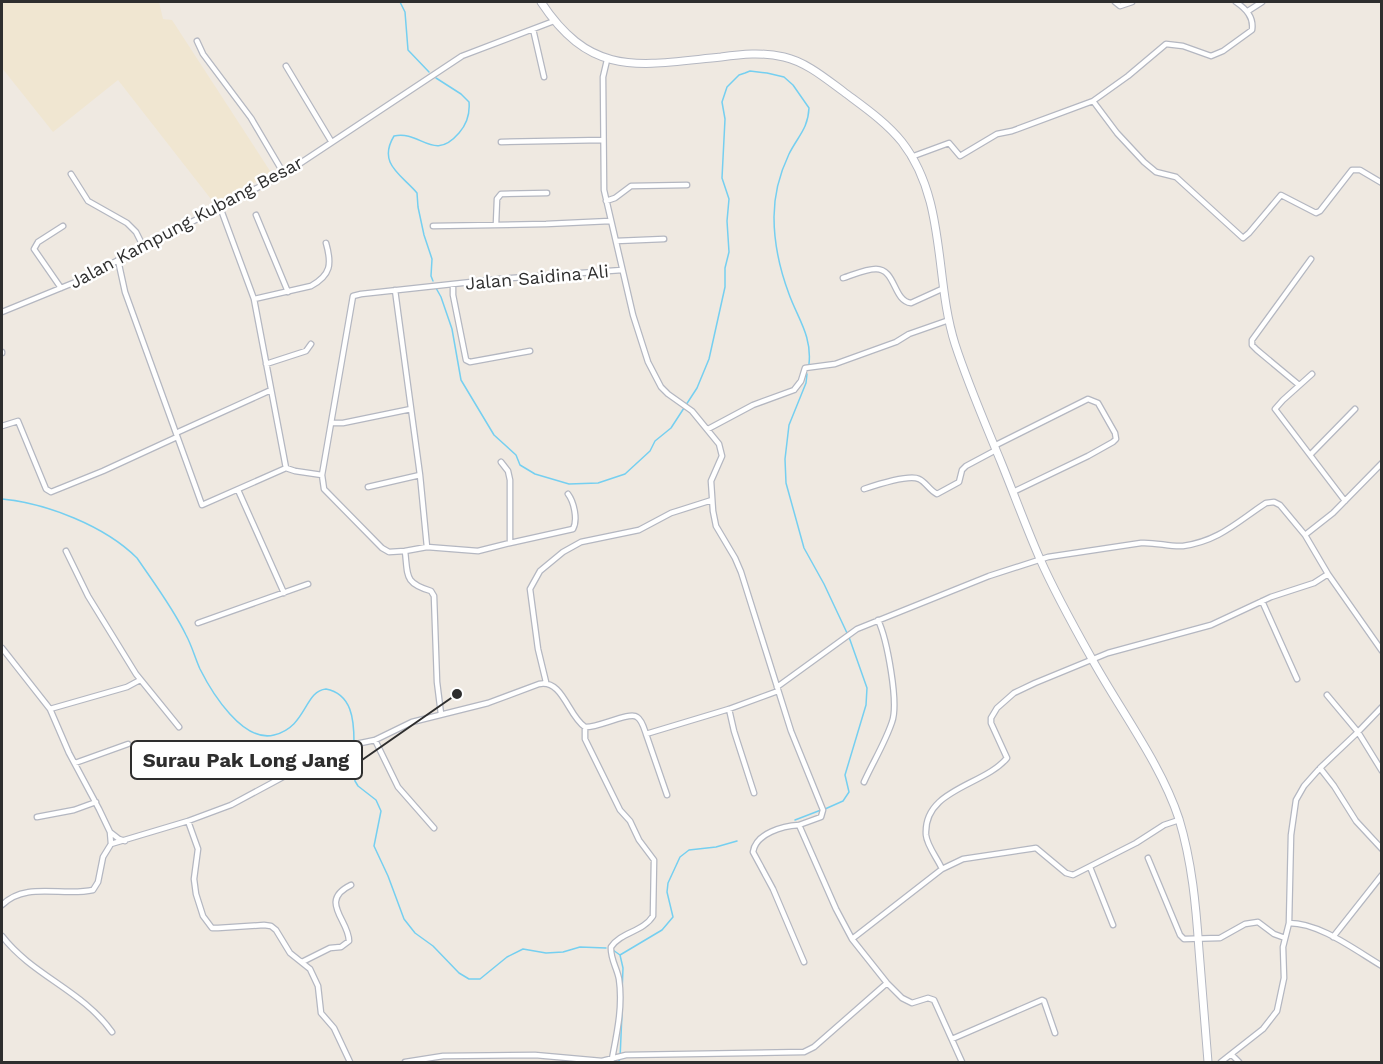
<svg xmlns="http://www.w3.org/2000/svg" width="1383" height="1064" font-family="'Work Sans',sans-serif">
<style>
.education{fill:#f0e6d1}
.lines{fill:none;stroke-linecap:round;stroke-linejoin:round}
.stream{stroke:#75cff0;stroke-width:1.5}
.street-casing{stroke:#b4b7c1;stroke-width:7}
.secondary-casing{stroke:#b4b7c1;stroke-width:9}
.street{stroke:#fff;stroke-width:4.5}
.secondary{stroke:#fff;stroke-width:7}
.labels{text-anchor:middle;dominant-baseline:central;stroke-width:5;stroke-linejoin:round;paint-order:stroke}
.street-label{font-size:18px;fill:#2e2e2e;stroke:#fff}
.leader{fill:none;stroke:#2e2e2e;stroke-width:2}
.callout-dot{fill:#2e2e2e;stroke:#fff;stroke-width:2}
.callout{fill:#fff;stroke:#2e2e2e;stroke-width:2}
.callout-label{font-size:20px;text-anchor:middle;font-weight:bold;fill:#2e2e2e}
</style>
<rect width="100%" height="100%" fill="#efe9e1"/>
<!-- education -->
<path class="education" d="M 2,2 L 159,2 L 163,19 L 172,20 L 272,174 L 214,203 L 118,80 L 53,132 L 2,68 Z"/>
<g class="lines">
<!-- stream -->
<path class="stream" d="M 400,2 L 405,12 L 408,50 L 429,72
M 433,281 L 431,276 L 432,259 L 424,235 L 418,207 L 417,193 C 402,175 377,164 394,136 C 421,130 433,163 459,133 C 467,124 470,113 469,102 L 461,94 L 436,78
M 436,288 L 441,297 L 452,329 L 461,380 L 494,435 L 516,455 L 520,465 L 535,474 L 569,484 L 598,483 L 625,474 L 650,451 L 655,441 L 671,428 L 697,388 L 709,359 L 725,287 L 725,268 L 729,252 L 727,221 L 729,199 L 722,178 L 725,119 L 722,102 L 727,87 L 739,75 L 745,73 L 750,71 L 767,73 L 784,77 L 793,85 L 809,108 C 808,129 798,136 789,154 C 780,173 774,196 774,217 C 774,243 780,270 789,294 C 798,319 812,336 809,364
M 807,374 L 806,383 L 789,425 L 785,459 L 786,483 L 804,548 L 824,584 L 847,633
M 2,499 C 46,503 105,526 137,558 C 154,583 173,608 186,635 C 192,646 195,658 200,669 C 212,693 243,743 274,735 C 307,727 304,691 326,689 C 352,694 354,720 354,742
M 354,746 L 353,765 L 355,781 L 358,786 L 376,800 L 381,811 L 374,846 L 388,876 L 404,919 L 415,933 L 433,946 L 459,973 L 469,979 L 480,979 L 507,957 L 523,949 L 546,953 L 563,952 L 580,947 L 606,948
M 825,809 L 843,801 L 849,792 L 845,775 L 866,705 L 867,688 L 849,637
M 795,820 L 821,810
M 613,950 L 620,955 L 623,968 L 622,993
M 620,955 L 662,930 L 673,917 L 667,892 L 668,883 L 680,857 L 689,850 L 716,847 L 737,841
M 618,1062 L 620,1059 L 622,1013"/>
<!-- street casing -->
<g class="street-casing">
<path id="street" d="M 1115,2 L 1120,6 L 1132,2
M 1248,11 L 1262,2
M 533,29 L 544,77
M 197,41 L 203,54 L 251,118 L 284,174
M 607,60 L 603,77 L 604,190 L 633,315 L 648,362 L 661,387 L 668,394 L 692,411 L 719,444 L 722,456 L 711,481 L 713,511 L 716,526 L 735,558 L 741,572 L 791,731 L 823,810 L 821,817 L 799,825 L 836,909 L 852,939 L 887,983 L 902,998 L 912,1003 L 928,998 L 934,1000 L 962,1062
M 286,66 L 331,141
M 1093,101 L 1117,133 L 1144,162 L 1156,172 L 1176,177 L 1243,238 L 1249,233 L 1281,195 L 1316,213 L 1320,211 L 1352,170 L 1360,170 L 1382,183
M 501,142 L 603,140
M 911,157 L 949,143 L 960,156 L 997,134 L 1012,131 L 1093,101 L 1128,76 L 1166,44 L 1183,46 L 1211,56 L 1223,51 L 1252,30 C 1254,17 1246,9 1236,2
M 71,174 L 88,201 L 127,223 L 136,232 L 143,246
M 606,201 L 615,198 L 631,186 L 687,185
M 220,207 L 254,299 L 286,468 L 295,471 L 322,475
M 256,215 L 288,292
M 496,224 L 497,199 L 501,194 L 547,193
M 433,226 L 546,224 L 610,221
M 616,241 L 664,239
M 118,260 L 125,292 L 202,505 L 286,468
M 843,278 C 853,275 865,269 876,269 C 896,269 893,301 911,303 L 944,288
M 453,284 L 453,295 L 466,360 L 470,362 L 530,351
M 61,288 L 34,249 L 38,242 L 63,226
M 395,290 L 420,475 L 427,547
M 254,299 L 311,286 C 331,275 332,264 326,243
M 2,312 L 78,281 L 284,174 L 462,56 L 554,21
M 2,352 L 2,353
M 266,364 L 306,351 L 311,344
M 1312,374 L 1283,400 L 1275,409 L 1345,501
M 1299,385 L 1257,350 L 1252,345 L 1252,340 L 1311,259
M 331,423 L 343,423 L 411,409
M 2,426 L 18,421 L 46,489 L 51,492 L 103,471 L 177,437
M 708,429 L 753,405 L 794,390 L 801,381 L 805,368 L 835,364 L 896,342 L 909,334 L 949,320
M 176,433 L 271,390
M 994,446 L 1088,399 L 1098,403 L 1115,433 L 1116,439 L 1113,442 L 1088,456 L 1013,492
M 1311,454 L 1355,409
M 1382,463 L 1333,513 L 1305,535 L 1328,574 L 1382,651
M 368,487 L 420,475
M 864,489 C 876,485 909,474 919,479 C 926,482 929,490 937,494 L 959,482 L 962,470 L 966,466 L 996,450
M 238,490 L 284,593
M 510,543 L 573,529 C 578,520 574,502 568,494
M 66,551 L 88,596 L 136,674 L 179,727
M 405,551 L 389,552 L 382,548 L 324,489 L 322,475 L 353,296 L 361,294 L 499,279 L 622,270
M 1262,601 L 1297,679
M 198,623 L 308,584
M 2,648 L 50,709 L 69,753 L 99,809 L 110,832 L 111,844
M 546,682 L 538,649 L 530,589 L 540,571 L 563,552 L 581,542 L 639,530 L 671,513 L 712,500
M 777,687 L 857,629 L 989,576 L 1048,557 L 1141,543 C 1156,542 1169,547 1183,546 C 1219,541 1237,522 1266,503 L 1274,502 L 1280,505 L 1305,535
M 1327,695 L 1358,732 L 1382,707
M 50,709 L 127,687 L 140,680
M 729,709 L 734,731 L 754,793
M 441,714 L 437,682 L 434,596 L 431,591 C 404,583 408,576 405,551 L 427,547 L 478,551 L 510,543 L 510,480 L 508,471 L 501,462
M 585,727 L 585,739 L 620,810 L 630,821 L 639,840 L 654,860 L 653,916 C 643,932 621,932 611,947 C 610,958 617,968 619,979 C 623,1006 617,1033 612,1059
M 646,734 L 667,795
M 375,740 L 398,787 L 434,828
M 75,763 L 128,744
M 1320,768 L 1334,786 L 1356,821 L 1382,849
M 864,782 C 873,762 885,743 892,722 C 899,703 887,639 878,620
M 37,817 L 74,810 L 96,802
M 188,821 L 198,849 L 194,879 L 196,894 L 203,916 L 212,928 L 218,928 L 264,925 L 271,926 L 276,930 L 290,953 L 310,969 L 318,986 L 321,1013 L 334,1028 L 350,1062
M 799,825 C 783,826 756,833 753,852 L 773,889 L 804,962
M 110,832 L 119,839 L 125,841
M 1148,858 L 1180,935 L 1184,939 L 1220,938 L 1245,924 L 1258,922 L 1274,934 L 1285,938
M 1090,867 L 1113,925
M 942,869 C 938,859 927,846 926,835 C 923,789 984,786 1007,758 L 991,723 L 991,718 L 997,708 L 1014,693 L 1035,683 L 1108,653 L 1211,625 L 1271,597 L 1314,583 L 1328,574
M 2,905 C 26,881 63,897 93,890 L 98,882 L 103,857 L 111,844 L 188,821 L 231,805 L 337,748 L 375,740 L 412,722 L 488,703 L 539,684 C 563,679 568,716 585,727 C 598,728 630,711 637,717 C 642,720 644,728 646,734 L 729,709 L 778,691
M 1289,923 C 1320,923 1355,950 1382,966
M 2,936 C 33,976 82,990 112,1032
M 1333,937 L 1382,875
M 852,939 L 942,869 L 963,859 L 1036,848 L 1066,873 L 1073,875 L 1136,843 L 1164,825 L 1179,820
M 302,962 L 330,948 L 341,947 L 349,941 C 349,920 318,901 351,885
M 952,1039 L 1042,1000 L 1044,1001 L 1055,1033
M 1232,1055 L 1239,1062
M 405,1062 L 443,1056 L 535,1055 L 602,1061 L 626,1055 L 804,1052 L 814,1047 L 887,983
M 1221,1062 L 1263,1029 L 1277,1011 L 1284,978 L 1283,947 L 1289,923 L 1291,835 L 1296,800 L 1304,786 L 1320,768 L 1358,732 L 1382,771"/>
</g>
<!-- secondary casing -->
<g class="secondary-casing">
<path id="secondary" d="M 541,2 C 592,79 640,65 721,57 C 742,54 762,52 784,57 C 806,62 825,78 844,92 C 864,107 886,122 902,142 C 947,200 934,278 955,344 C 968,384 985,423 1001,462 C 1014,494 1026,527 1040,559 C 1055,593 1074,627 1092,659 C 1120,710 1161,764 1179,819 C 1192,862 1196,906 1199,950 C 1202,988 1205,1025 1208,1062"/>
</g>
<!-- street -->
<use href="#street" class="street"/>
<!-- secondary -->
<use href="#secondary" class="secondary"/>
</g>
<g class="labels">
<!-- street labels -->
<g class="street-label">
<text transform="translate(186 222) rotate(-28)">Jalan Kampung Kubang Besar</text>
<text transform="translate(537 277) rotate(-5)">Jalan Saidina Ali</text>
</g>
</g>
<!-- callouts -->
<path class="leader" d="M457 694L362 760"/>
<circle class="callout-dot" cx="457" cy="694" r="6"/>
<rect class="callout" x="131" y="741" width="231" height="38" rx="6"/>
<g class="callout-label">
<text x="246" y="767">Surau Pak Long Jang</text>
</g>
<!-- border -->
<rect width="1383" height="1064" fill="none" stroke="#2e2e2e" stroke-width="6"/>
</svg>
